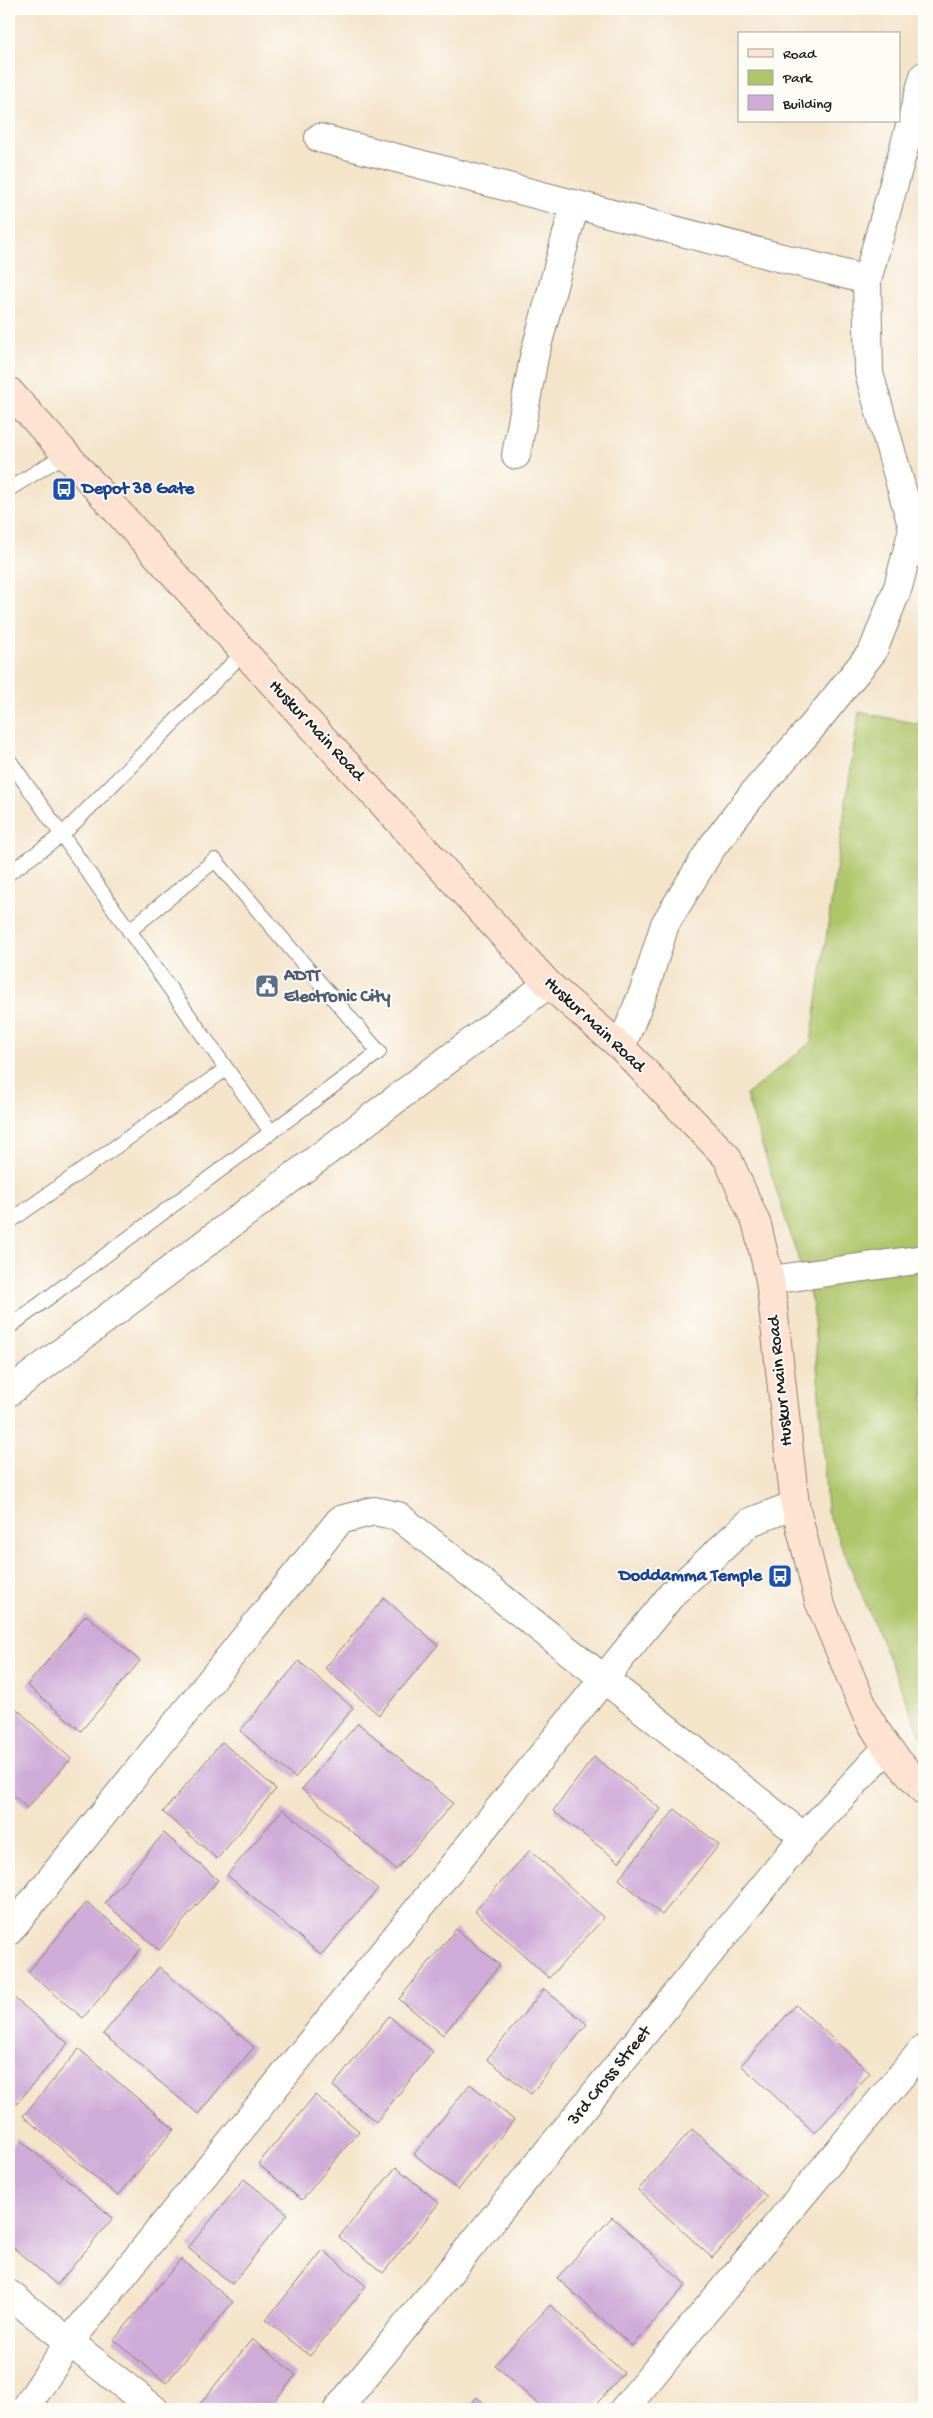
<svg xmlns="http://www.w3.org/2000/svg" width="933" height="2418" font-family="'Gochi Hand',sans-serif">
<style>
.green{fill:#afc569;stroke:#667042}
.building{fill:#cfacd8}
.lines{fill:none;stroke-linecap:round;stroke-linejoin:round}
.service-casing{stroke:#888073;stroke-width:16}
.minor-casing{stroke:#888073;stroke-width:30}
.secondary-casing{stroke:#888073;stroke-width:30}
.service{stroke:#fff;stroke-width:14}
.minor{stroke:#fff;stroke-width:28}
.secondary{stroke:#fee3d2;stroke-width:28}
.labels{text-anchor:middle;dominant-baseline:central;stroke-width:4;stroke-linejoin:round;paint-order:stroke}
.transit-label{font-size:18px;font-weight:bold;fill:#164399;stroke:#fdfcf7;text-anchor:start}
.street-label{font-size:18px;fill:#1c1c1c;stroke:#fdfcf7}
.service-label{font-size:18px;font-weight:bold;fill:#4e5e75;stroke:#fdfcf7;text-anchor:start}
</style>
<rect width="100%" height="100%" fill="#fdfcf7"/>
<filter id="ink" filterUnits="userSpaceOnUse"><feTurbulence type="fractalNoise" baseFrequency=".02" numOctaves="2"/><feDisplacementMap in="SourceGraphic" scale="10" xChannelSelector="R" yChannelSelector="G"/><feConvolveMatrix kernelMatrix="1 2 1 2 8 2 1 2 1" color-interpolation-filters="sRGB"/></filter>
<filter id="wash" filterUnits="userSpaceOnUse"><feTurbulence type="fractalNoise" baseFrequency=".0096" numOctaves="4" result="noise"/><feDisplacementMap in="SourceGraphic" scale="20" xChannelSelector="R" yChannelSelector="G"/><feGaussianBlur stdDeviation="1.12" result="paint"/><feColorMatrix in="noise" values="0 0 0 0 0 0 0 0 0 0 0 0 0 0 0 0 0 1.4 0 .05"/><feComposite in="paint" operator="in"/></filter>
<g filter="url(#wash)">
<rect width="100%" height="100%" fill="#f4e4ca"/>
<!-- green -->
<path class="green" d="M 859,712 L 924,725 L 924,1743 L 827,1511 L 813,1305 L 746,1095 L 811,1042 Z"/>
<g id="blocks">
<!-- building -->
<path class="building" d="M 384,1598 L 438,1645 L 379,1715 L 325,1668 Z
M 86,1615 L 140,1661 L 81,1731 L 27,1685 Z
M 299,1661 L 353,1708 L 295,1778 L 240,1731 Z
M 9,1702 L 71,1759 L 27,1808 L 9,1791 Z
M 358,1723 L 453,1803 L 396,1870 L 302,1789 Z
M 222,1742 L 276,1789 L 217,1859 L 163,1812 Z
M 594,1757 L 661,1809 L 619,1862 L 553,1811 Z
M 283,1809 L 378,1889 L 321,1955 L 227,1875 Z
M 675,1809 L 719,1845 L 662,1915 L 619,1879 Z
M 164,1833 L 218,1880 L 159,1950 L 105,1903 Z
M 530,1850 L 604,1918 L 549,1978 L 475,1911 Z
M 87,1902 L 142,1948 L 83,2018 L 28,1972 Z
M 456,1929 L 500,1965 L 443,2035 L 399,1999 Z
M 159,1967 L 254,2047 L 198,2114 L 103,2034 Z
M 544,1989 L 587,2024 L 531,2094 L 487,2059 Z
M 13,1997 L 68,2043 L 9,2113 L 9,2002 Z
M 796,2005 L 870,2073 L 815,2133 L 741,2065 Z
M 389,2016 L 433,2052 L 376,2122 L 333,2086 Z
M 79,2049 L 174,2129 L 118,2196 L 23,2116 Z
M 470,2084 L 514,2120 L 458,2190 L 414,2154 Z
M 315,2095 L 359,2131 L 302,2200 L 258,2164 Z
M 692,2129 L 767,2197 L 712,2258 L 638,2190 Z
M 18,2138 L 113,2218 L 57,2285 L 9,2244 L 9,2149 Z
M 396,2167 L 439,2203 L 383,2273 L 339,2237 Z
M 244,2179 L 288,2214 L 232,2284 L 188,2248 Z
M 612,2217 L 686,2285 L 632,2346 L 557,2278 Z
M 323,2250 L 366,2286 L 310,2356 L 266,2320 Z
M 181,2259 L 233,2302 L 166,2383 L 114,2340 Z
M 550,2305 L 624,2373 L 592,2409 L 543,2409 L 495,2365 Z
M 252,2339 L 296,2375 L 268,2409 L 196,2409 Z
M 477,2397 L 491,2409 L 466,2409 Z"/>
</g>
</g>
<g filter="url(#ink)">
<use href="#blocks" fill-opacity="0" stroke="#888073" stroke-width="1"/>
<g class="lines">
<!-- service casing -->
<g class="service-casing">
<path id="service" d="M 9,489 L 66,454
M 9,760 L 271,1132
M 9,873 L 62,835 L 244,652
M 9,1222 L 226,1069
M 9,1327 L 379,1052 L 215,860 L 129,931"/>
</g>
<!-- minor casing -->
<g class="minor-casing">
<path id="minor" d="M 319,138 L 867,280
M 516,455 L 534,357 L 575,204
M 913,529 L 869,373 L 867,280 L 924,76
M 621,1047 L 645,988 L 665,924 L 712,847 L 752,795 L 811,728 L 873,651 L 898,587 L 913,529 L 924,531
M 770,1280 L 924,1259
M 9,1392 L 548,984
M 9,1931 L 340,1520 L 374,1511 L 398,1516 L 804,1837
M 9,2294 L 154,2409
M 25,2409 L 70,2341 L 673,1593 L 750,1522 L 795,1505
M 338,2409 L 804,1837 L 887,1748
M 624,2409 L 924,2048"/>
</g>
<!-- secondary casing -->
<g class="secondary-casing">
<path id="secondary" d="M 9,391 L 244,652 L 548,984 L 621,1047 L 727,1157 L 757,1225 L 770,1280 L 795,1505 L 819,1601 L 867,1716 L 887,1748 L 924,1791"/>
</g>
<!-- service -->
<use href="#service" class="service"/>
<!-- minor -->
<use href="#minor" class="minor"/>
<!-- secondary -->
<use href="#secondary" class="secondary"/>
</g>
</g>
<!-- icons -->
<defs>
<g id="bus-square" transform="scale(1.25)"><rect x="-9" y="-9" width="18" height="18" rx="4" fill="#1a4fb4" stroke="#fdfcf7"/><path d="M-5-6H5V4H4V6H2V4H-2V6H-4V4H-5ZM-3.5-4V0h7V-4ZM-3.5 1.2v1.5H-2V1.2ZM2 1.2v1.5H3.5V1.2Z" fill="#fff"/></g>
<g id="civic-square" transform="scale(1.25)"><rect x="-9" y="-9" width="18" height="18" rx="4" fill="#5c6f8a" stroke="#fdfcf7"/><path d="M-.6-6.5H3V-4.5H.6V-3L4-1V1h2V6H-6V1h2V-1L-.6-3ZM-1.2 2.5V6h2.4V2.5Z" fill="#fff"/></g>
</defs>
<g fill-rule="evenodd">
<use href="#bus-square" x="64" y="489"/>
<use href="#civic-square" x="267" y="986"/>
<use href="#bus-square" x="780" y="1576"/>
</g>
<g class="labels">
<!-- transit labels -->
<g class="transit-label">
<text x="82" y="489">Depot 38 Gate</text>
<text x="762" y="1576" text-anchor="end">Doddamma Temple</text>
</g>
<!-- street labels -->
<g class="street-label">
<text transform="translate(316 731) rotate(47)">Huskur Main Road</text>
<text transform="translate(594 1025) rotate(43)">Huskur Main Road</text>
<text transform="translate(781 1381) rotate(-96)">Huskur Main Road</text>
<text transform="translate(610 2076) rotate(-51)">3rd Cross Street</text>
</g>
<!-- service labels -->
<g class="service-label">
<text x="284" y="976">ADTT<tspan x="284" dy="21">Electronic City</tspan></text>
</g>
</g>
<!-- margin -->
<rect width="933" height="2418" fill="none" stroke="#fdfcf7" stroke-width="30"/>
<!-- legend -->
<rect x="738" y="32" width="162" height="90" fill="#fdfcf7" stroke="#a3a29f"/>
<rect x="748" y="49" width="25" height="8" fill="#fee3d2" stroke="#a3a29f"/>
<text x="783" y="58" font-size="15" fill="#1c1c1c">Road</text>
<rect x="748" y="70" width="25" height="15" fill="#afc569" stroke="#a3a29f"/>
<text x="783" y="82" font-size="15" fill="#1c1c1c">Park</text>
<rect x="748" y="95" width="25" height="15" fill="#cfacd8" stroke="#a3a29f"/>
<text x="783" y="108" font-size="15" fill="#1c1c1c">Building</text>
</svg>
